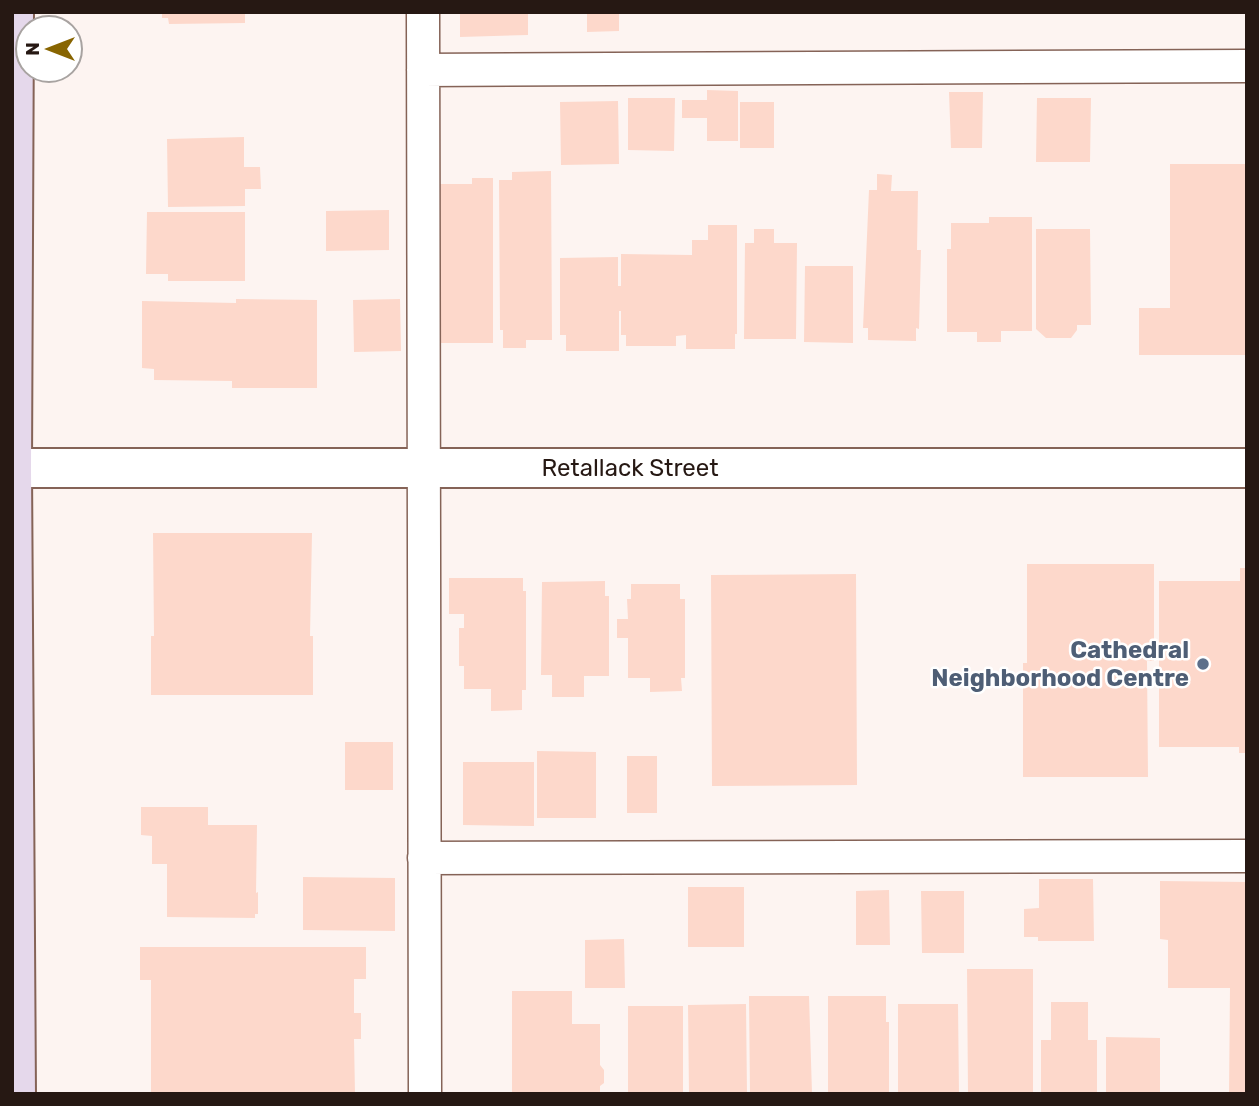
<svg xmlns="http://www.w3.org/2000/svg" width="1259" height="1106" font-family="Rubik,sans-serif">
<style>
.building{fill:#fdd8cb}
.lines{fill:none;stroke-linecap:round;stroke-linejoin:round}
.lane-casing{stroke:#856357;stroke-width:35}
.street-casing{stroke:#856357;stroke-width:42}
.secondary-casing{stroke:#856357;stroke-width:42}
.lane{stroke:#fff;stroke-width:32}
.street{stroke:#fff;stroke-width:38}
.secondary{stroke:#e5d8eb;stroke-width:38}
.service-dot{fill:#5c6f8a;stroke:#fff;stroke-width:2.5}
.labels{text-anchor:middle;dominant-baseline:central;stroke-width:5;stroke-linejoin:round;paint-order:stroke}
.street-label{font-size:24px;fill:#261813;stroke:#fff}
.service-label{font-size:24px;font-weight:bold;fill:#4e5e75;stroke:#fff;text-anchor:end}
</style>
<rect width="100%" height="100%" fill="#fdf4f1"/>
<!-- building -->
<path class="building" d="M 162,12 L 245,12 L 245,23 L 169,24 L 168,18 L 162,18 Z
M 460,12 L 528,12 L 528,35 L 460,37 Z
M 587,12 L 619,12 L 619,31 L 587,32 Z
M 707,90 L 738,91 L 738,141 L 707,141 L 707,118 L 682,118 L 682,100 L 707,100 Z
M 949,92 L 983,92 L 982,148 L 951,148 Z
M 628,98 L 675,98 L 674,151 L 628,150 Z
M 1037,98 L 1091,98 L 1090,162 L 1036,162 Z
M 618,101 L 619,164 L 561,165 L 560,102 Z
M 740,102 L 774,102 L 774,148 L 740,148 Z
M 244,137 L 244,167 L 260,167 L 261,189 L 245,189 L 245,206 L 168,207 L 167,139 Z
M 1170,164 L 1247,164 L 1247,355 L 1139,355 L 1139,308 L 1170,308 Z
M 551,171 L 552,340 L 526,340 L 526,348 L 503,348 L 503,330 L 500,330 L 499,180 L 512,180 L 512,172 Z
M 877,174 L 892,175 L 891,191 L 918,191 L 917,250 L 921,250 L 919,329 L 916,328 L 916,341 L 868,340 L 868,328 L 863,328 L 869,190 L 877,190 Z
M 472,178 L 493,178 L 493,343 L 439,343 L 439,184 L 472,184 Z
M 389,210 L 389,250 L 326,251 L 326,211 Z
M 147,212 L 245,212 L 245,281 L 168,281 L 168,274 L 146,274 Z
M 989,217 L 1032,217 L 1032,331 L 1001,331 L 1001,342 L 977,342 L 977,332 L 947,332 L 947,249 L 951,249 L 951,223 L 989,223 Z
M 708,225 L 737,225 L 737,334 L 735,334 L 735,349 L 686,349 L 686,335 L 676,336 L 676,346 L 626,346 L 626,335 L 621,335 L 621,311 L 619,311 L 619,351 L 566,351 L 566,335 L 560,335 L 560,258 L 618,257 L 618,286 L 621,286 L 621,254 L 692,255 L 692,240 L 708,240 Z
M 754,229 L 774,229 L 774,243 L 797,243 L 796,339 L 744,339 L 745,243 L 754,243 Z
M 1036,229 L 1090,229 L 1091,325 L 1077,325 L 1077,330 L 1071,338 L 1046,338 L 1036,329 Z
M 805,266 L 853,266 L 853,343 L 804,342 Z
M 236,299 L 317,300 L 317,388 L 232,388 L 232,381 L 154,380 L 154,369 L 142,368 L 142,301 L 236,303 Z
M 400,299 L 401,351 L 354,352 L 353,300 Z
M 153,533 L 312,533 L 310,636 L 313,636 L 313,695 L 151,695 L 151,636 L 154,636 Z
M 1027,564 L 1154,564 L 1154,661 L 1147,661 L 1148,777 L 1023,777 L 1023,663 L 1027,663 Z
M 1240,568 L 1247,568 L 1247,753 L 1239,753 L 1239,747 L 1159,747 L 1159,581 L 1240,581 Z
M 856,574 L 857,785 L 712,786 L 711,575 Z
M 449,578 L 523,578 L 523,591 L 526,591 L 526,690 L 522,690 L 522,710 L 491,711 L 491,689 L 464,689 L 464,666 L 459,666 L 459,628 L 464,628 L 464,614 L 449,614 Z
M 605,581 L 605,596 L 609,596 L 609,676 L 584,676 L 584,697 L 552,697 L 552,675 L 541,675 L 542,582 Z
M 631,584 L 680,584 L 680,599 L 685,599 L 685,678 L 681,678 L 682,691 L 650,692 L 650,678 L 628,678 L 628,638 L 617,638 L 617,619 L 628,619 L 627,599 L 631,599 Z
M 345,742 L 393,742 L 393,790 L 345,790 Z
M 537,751 L 596,752 L 596,818 L 537,818 Z
M 627,756 L 657,756 L 657,813 L 627,813 Z
M 463,762 L 534,762 L 534,826 L 463,825 Z
M 141,807 L 208,807 L 208,825 L 257,825 L 256,893 L 258,892 L 258,914 L 255,914 L 255,918 L 167,917 L 167,864 L 152,864 L 152,836 L 141,835 Z
M 303,877 L 395,878 L 395,931 L 303,930 Z
M 1039,879 L 1093,879 L 1094,941 L 1038,941 L 1038,937 L 1024,937 L 1024,909 L 1039,908 Z
M 1160,881 L 1247,882 L 1247,1094 L 1229,1094 L 1230,988 L 1168,988 L 1168,940 L 1160,939 Z
M 688,887 L 744,887 L 744,947 L 688,947 Z
M 889,890 L 890,945 L 856,945 L 856,891 Z
M 921,891 L 964,891 L 964,953 L 922,953 Z
M 624,939 L 625,988 L 585,988 L 585,940 Z
M 140,947 L 366,947 L 366,979 L 354,979 L 354,1013 L 361,1013 L 361,1039 L 354,1039 L 355,1094 L 151,1094 L 151,980 L 140,980 Z
M 967,969 L 1033,969 L 1033,1094 L 968,1094 Z
M 512,991 L 572,991 L 572,1024 L 600,1024 L 600,1065 L 604,1070 L 604,1083 L 600,1086 L 600,1094 L 512,1094 Z
M 749,996 L 809,996 L 812,1093 L 750,1094 Z
M 828,996 L 886,996 L 886,1022 L 889,1022 L 889,1093 L 828,1094 Z
M 1051,1002 L 1088,1002 L 1088,1040 L 1097,1040 L 1097,1094 L 1041,1094 L 1041,1040 L 1051,1040 Z
M 746,1004 L 747,1094 L 689,1094 L 688,1005 Z
M 898,1004 L 958,1004 L 959,1094 L 898,1094 Z
M 628,1006 L 683,1006 L 683,1094 L 628,1094 Z
M 1106,1037 L 1160,1038 L 1160,1094 L 1106,1094 Z"/>
<g class="lines">
<!-- lane casing -->
<g class="lane-casing">
<path id="lane" d="M 423,12 L 425,1094
M 423,70 L 1247,66
M 424,858 L 1247,856"/>
</g>
<!-- street casing -->
<g class="street-casing">
<path id="street" d="M 12,468 L 1247,468"/>
</g>
<!-- secondary casing -->
<g class="secondary-casing">
<path id="secondary" d="M 12,468 L 14,12
M 12,469 L 16,1094"/>
</g>
<!-- lane -->
<use href="#lane" class="lane"/>
<!-- street -->
<use href="#street" class="street"/>
<!-- secondary -->
<use href="#secondary" class="secondary"/>
</g>
<!-- markers -->
<circle class="service-dot" cx="1203" cy="664" r="7"/>
<g class="labels">
<!-- street labels -->
<g class="street-label">
<text x="630" y="468">Retallack Street</text>
</g>
<!-- service labels -->
<g class="service-label">
<text x="1189" y="650">Cathedral<tspan x="1189" dy="28">Neighborhood Centre</tspan></text>
</g>
</g>
<!-- border -->
<rect width="1259" height="1106" fill="none" stroke="#261813" stroke-width="28"/>
<!-- north arrow -->
<g transform="translate(49 49) rotate(270)"><circle r="33" fill="#ffffff" stroke="#a8a3a1" stroke-width="2"/>
<path d="M0-5L12 26L0 18L-12 26Z" fill="#886501"/>
<text y="-10" font-size="19" font-weight="bold" text-anchor="middle" fill="#261813">N</text>
</g>
</svg>
